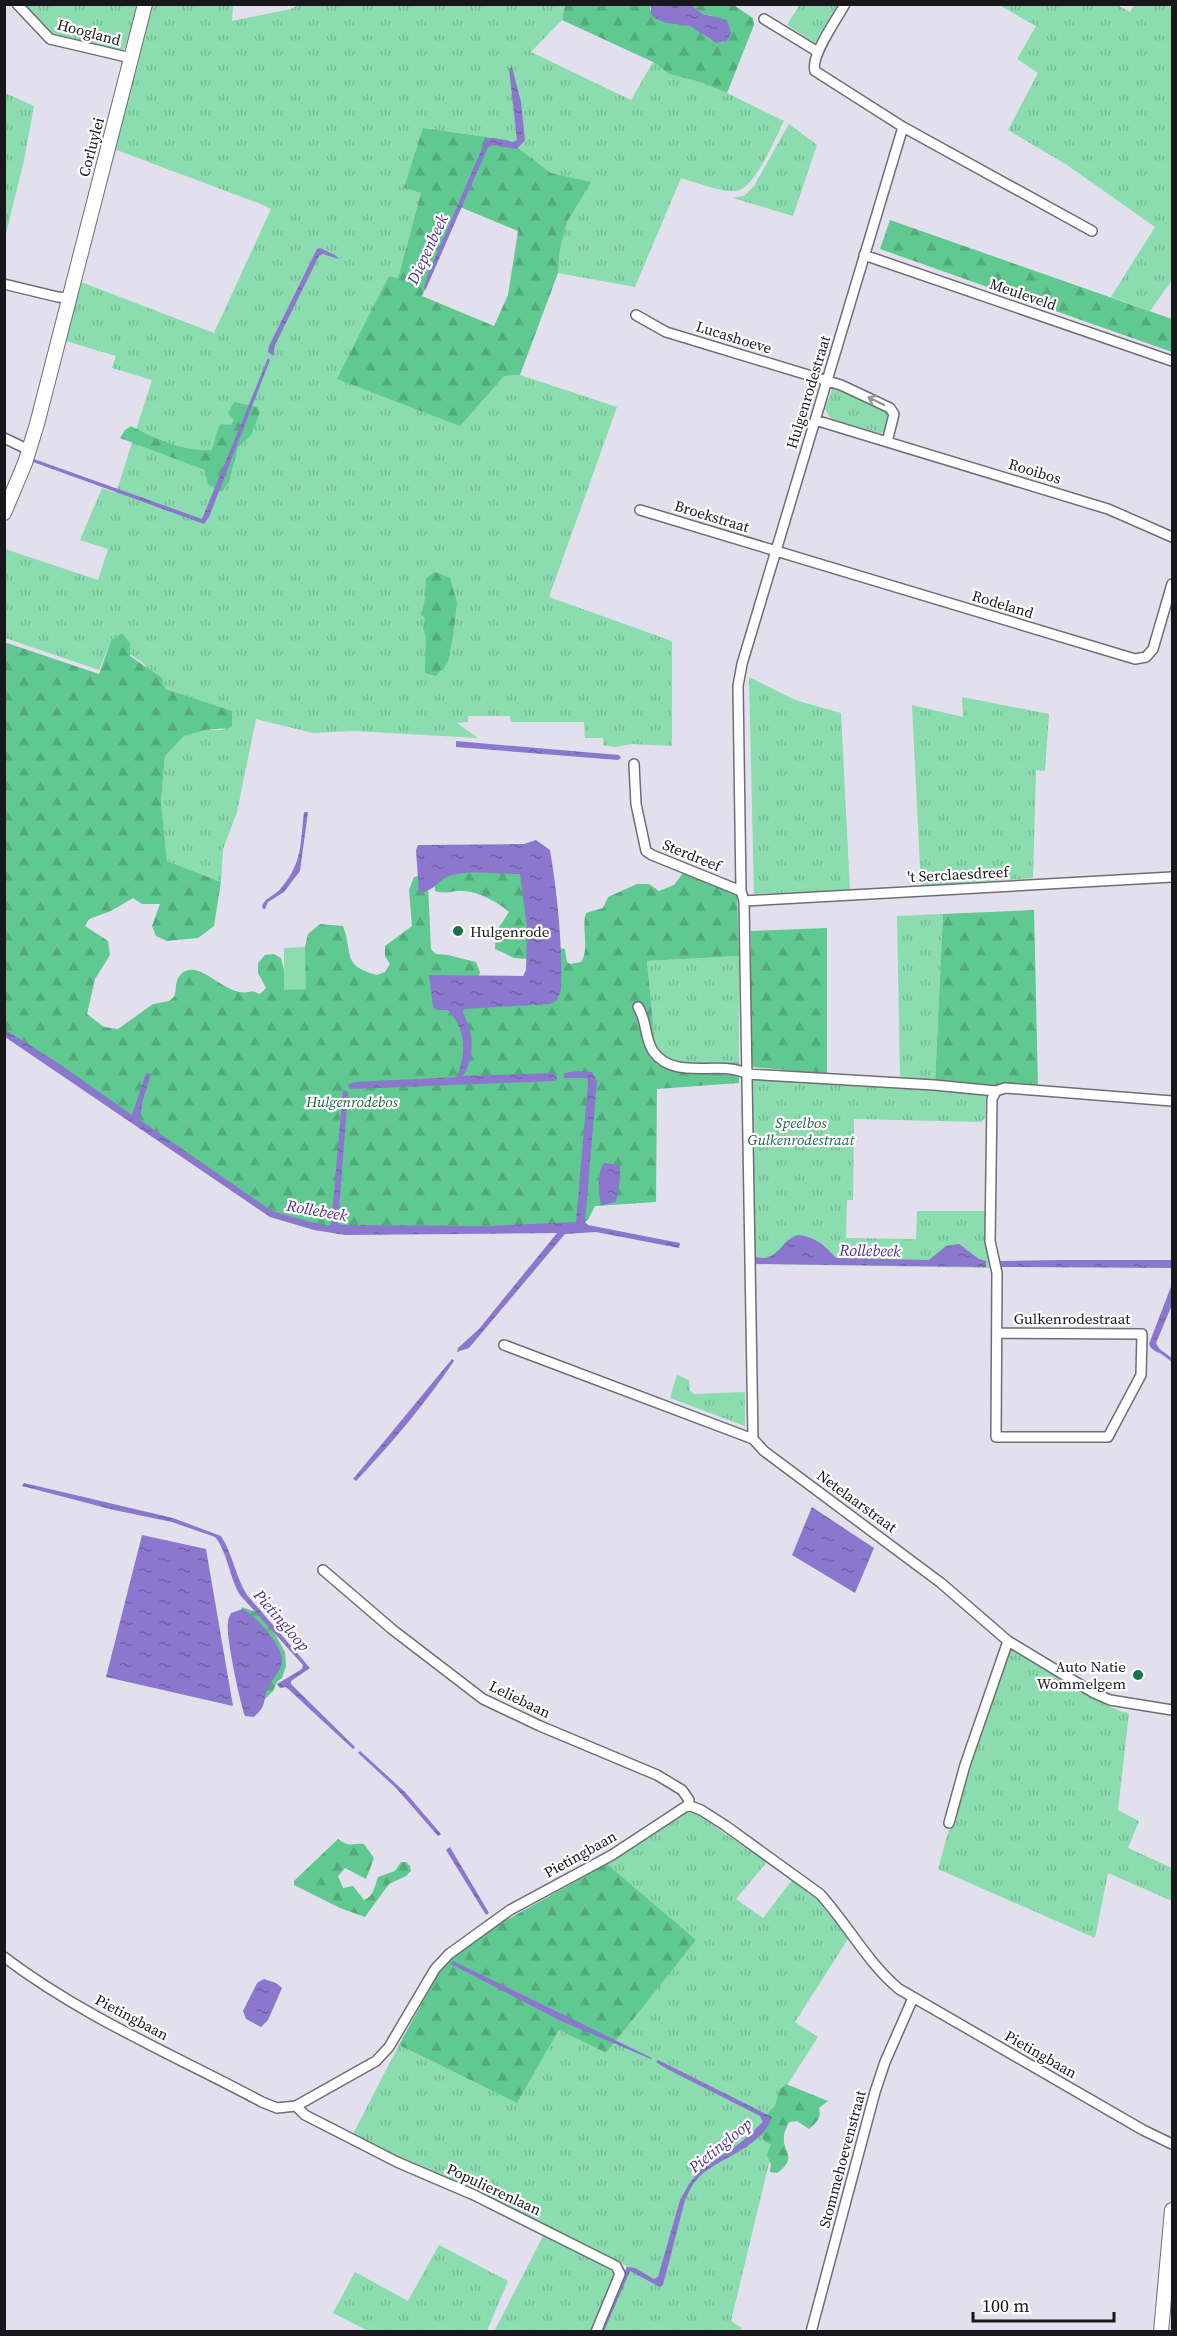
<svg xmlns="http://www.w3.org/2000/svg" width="1177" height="2336" font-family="'Source Serif 4',serif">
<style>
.grass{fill:url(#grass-tufts)}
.forest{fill:url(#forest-firs);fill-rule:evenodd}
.pitch{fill:#8bdcae}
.water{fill:url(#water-ripples)}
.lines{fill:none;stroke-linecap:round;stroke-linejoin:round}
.stream{stroke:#8b78ce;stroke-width:3}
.street-casing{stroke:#6f6d77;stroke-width:12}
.secondary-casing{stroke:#6f6d77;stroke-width:16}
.street{stroke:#fff;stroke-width:9}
.secondary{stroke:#fff;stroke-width:14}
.oneway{stroke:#979799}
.poi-dot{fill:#17754b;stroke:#fff;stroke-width:2}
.labels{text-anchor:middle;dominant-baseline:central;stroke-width:4.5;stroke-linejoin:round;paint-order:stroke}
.street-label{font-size:15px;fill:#18181c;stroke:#fff}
.poi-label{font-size:15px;fill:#18181c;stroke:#fff;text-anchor:start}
.park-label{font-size:15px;font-style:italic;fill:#1c6743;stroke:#fff}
.water-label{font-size:16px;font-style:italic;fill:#4d2d92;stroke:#fff}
</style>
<defs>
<pattern id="grass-tufts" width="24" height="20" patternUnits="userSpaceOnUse" patternTransform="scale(1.5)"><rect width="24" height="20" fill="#8bdcae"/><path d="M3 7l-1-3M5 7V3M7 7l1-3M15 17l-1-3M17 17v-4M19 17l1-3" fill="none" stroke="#77bc95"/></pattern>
<pattern id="forest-firs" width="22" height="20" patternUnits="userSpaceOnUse" patternTransform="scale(1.5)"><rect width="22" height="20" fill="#60c891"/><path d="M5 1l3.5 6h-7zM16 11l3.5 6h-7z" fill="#53ab7c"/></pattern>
<pattern id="water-ripples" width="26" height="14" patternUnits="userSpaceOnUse" patternTransform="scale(1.5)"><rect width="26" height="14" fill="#8b78ce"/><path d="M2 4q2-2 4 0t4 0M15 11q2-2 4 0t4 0" fill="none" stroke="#7161a6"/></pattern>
</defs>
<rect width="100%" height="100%" fill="#e2e0ec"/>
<!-- grass -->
<path class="grass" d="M 300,4 L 565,5 L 562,20 L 531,52 L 631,100 L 653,62 L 669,74 L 700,82 L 727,93 L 784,121 C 775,138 755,190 735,191 C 720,192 695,182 681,178 L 635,287 L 558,273 L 560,249 L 567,222 L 590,182 L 551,173 L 508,140 L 423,128 L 405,188 L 421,193 L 398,278 L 388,276 L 459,426 L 504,376 L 520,375 L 617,407 L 549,597 L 672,641 L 672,746 L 632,744 L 614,747 L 603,745 L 603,738 L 585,738 L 584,722 L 511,722 L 510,716 L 468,716 L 468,722 L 457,723 L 478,738 L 354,731 L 313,733 L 256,719 L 237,812 L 223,849 L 221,882 L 167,861 L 161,802 L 165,756 L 184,736 L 205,730 L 225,730 L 164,689 L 144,664 L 111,641 L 99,670 L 5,638 L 5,549 L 98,580 L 108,549 L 80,540 L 102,488 L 116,493 L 152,380 L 112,368 L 116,356 L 66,341 L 81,282 L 214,333 L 271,209 L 261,204 L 114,149 L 152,5 L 233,5 L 232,21 L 291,9 Z
M 800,4 L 837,5 L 815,43 L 787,25 Z
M 22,5 L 137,5 L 128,44 L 122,51 L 56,39 Z
M 999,5 L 1117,5 L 1130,12 L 1134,5 L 1172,5 L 1172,280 L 1150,311 L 1111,297 L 1155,227 L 1067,165 L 1008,130 L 1038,73 L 1017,59 L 1036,26 Z
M 5,93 L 34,106 L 24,160 L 5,238 Z
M 789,124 L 817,145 L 793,216 L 733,198 L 744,196 L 754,186 Z
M 833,387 L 838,387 L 890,411 L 886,432 L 880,433 L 831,419 L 825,409 Z
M 749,677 L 795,700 L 841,713 L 850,890 L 754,894 Z
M 962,697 L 1049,714 L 1045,771 L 1036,770 L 1033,878 L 921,886 L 912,705 L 963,717 Z
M 943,914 L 935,1083 L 986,1087 L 985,1118 L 981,1122 L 854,1119 L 853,1200 L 847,1200 L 846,1238 L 916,1239 L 917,1211 L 985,1211 L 985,1242 L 990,1268 L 757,1264 L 750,1260 L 747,1074 L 900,1081 L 897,916 Z
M 739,956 L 739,1062 L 657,1065 L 647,961 Z
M 677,1375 L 689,1380 L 690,1391 L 694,1394 L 745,1392 L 745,1426 L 670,1398 Z
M 1011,1647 L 1104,1704 L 1120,1711 L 1129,1713 L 1118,1810 L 1139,1821 L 1128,1848 L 1172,1868 L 1172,1901 L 1108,1873 L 1095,1938 L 938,1869 L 966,1768 Z
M 686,1810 L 698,1815 L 767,1862 L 736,1899 L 763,1918 L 792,1880 L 816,1898 L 848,1939 L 795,2022 L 818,2037 L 788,2084 L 731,2321 L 742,2328 L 740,2331 L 600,2331 L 627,2266 L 471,2188 L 352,2136 L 399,2045 L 517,2103 L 559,2030 L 606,2053 L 695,1940 L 607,1864 Z
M 544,2234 L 611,2267 L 615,2275 L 592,2331 L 494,2332 Z
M 439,2245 L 508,2281 L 487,2331 L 368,2331 L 333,2313 L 355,2272 L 408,2301 Z"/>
<!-- forest -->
<path class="forest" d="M 732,4 L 753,18 L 754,25 L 727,93 L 700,82 L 669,74 L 653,62 L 562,20 L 565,5 L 651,5 L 650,9 L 656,19 C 667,23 679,22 690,26 C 704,31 707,44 724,42 L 712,16 L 703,14 L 691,5 Z
M 423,128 L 508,140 L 551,173 L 591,182 L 567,222 L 560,249 L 558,273 L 520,375 L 504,376 L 460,426 L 337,379 L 389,276 L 398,278 L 421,193 L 404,188 ZM 460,207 L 518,231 L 508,295 L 494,326 L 422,296 Z
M 890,220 L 1172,319 L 1172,352 L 880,249 Z
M 234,402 L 257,407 L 260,412 L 251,435 L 238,447 L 229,482 L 221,492 L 208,484 L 205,470 L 120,438 L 125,430 L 131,426 C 155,439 184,452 212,450 L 216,435 L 221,424 L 231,425 L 234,420 L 228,413 Z
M 435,572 L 450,578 L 457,603 L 453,636 L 448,662 L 436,676 L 425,673 L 426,637 L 423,628 L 425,618 L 421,614 C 426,603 425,591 426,578 Z
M 122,633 L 130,643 L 130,656 L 162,678 L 165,689 L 232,711 L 232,726 L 229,728 L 205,730 L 184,736 L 165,756 L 161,802 L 167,861 L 221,882 L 214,926 L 198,938 L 167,941 L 156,936 L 152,926 L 160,904 L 142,904 L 133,898 L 111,911 L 89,919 L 85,926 L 108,941 L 110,955 L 95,979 L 87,1014 L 104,1027 L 118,1029 L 153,1004 L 169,1001 L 174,997 C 177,990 174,981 181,974 C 200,956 227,1001 252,991 L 260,994 L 266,988 L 258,973 L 258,963 L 265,955 L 274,954 L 281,958 L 284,970 L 305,947 L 308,934 L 320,924 L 343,926 C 354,956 341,965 377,975 L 385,972 L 390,964 L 385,956 L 385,946 L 412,926 L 409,890 L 414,877 L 423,875 L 428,884 L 431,949 L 436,954 L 448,955 L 476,962 L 480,972 L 478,978 L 503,1000 L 553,947 L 565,949 L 567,962 L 570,964 L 581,962 C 590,949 581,928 586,913 L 603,908 L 608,897 L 637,884 L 649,884 L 659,891 L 674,885 L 683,873 L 737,895 L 739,956 L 647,961 L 657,1065 L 739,1062 L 739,1083 L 657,1089 L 656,1202 L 595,1206 L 588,1220 L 580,1225 L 335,1229 L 259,1208 L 5,1033 L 4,642 L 99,674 L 111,641 Z
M 439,869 L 523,871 L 531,883 L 529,959 L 514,958 L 495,949 L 496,932 L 509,912 C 498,902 479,892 464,891 C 452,890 449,895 435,891 L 434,878 Z
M 1034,910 L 1038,1087 L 995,1087 L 935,1083 L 943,914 Z
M 827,928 L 827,1074 L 753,1067 L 751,1062 L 751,931 Z
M 242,1607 L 256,1612 L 272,1629 L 285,1652 L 286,1666 L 282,1678 L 277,1682 L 273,1691 L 265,1699 L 261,1698 L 240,1614 Z
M 338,1839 C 351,1848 351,1843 364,1844 L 374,1858 L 366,1879 L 345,1868 L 338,1876 L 343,1888 L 353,1886 L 364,1900 C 373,1897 375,1886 378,1877 L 395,1871 L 401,1862 L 406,1862 L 410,1866 L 411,1871 L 406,1876 L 389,1884 L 365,1917 L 340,1908 L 294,1885 L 294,1881 Z
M 607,1864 L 696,1940 L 606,2053 L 559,2030 L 517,2103 L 399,2045 L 443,1965 L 480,1935 Z
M 786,2084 L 828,2101 L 819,2108 C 822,2118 816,2123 809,2129 L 797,2121 L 789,2122 C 787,2126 784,2132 784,2137 C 782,2152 799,2157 777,2173 L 770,2172 L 771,2165 L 767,2155 L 771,2144 L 765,2142 L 759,2132 L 765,2116 L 775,2106 L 780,2089 Z"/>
<!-- pitch -->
<path class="pitch" d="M 305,947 L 306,989 L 284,990 L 284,948 Z"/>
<!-- water -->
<path class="water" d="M 651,5 L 691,5 L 703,14 L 727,20 L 731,33 L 727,41 L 716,43 L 690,26 L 667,23 L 656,19 L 651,14 Z
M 512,67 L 521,102 L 525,140 L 517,149 L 492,145 L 488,147 L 425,291 L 424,287 L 428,274 L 486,139 L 494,138 L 513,142 L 517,140 L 509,69 Z
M 320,248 L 335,255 L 339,259 L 323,254 L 319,256 L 275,345 L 273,356 L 268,352 L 269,346 L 317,249 Z
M 268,358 L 270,360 L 209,517 L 204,524 L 33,462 L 34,459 L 202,519 Z
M 456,741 L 619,755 L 621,758 L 618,760 L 456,747 Z
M 304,812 L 308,812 L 300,871 L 284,892 L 268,902 L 265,909 L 263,909 L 262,906 C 266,897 276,895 282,887 C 303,861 300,844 304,812 Z
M 536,840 L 550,850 C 557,891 563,948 561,990 L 557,1000 L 550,1004 L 464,1009 L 463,1013 C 474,1032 475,1057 463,1076 L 555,1073 L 557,1079 L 555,1081 L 350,1089 L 348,1085 L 354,1082 L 457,1077 C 466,1052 467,1031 448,1010 L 437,1010 L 433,1007 L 429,975 L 523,976 L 526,970 L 527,928 L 520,874 C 501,874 470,870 452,875 C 439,879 433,892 419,893 L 416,850 L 418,845 L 524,844 Z
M 4,1029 L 58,1063 L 132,1115 L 146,1073 L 151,1074 L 142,1103 L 140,1120 L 272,1211 L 326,1226 L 331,1225 L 343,1091 L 345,1090 L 348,1093 L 338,1222 L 340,1225 L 488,1226 L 576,1222 L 588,1083 L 587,1078 L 564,1078 L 564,1073 L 578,1071 L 592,1072 L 597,1081 L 585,1222 L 588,1225 L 680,1243 L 679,1248 L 596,1232 L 565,1234 L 469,1348 L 457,1352 L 458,1348 L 479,1329 L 557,1233 L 345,1235 L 314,1230 L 270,1217 L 5,1037 Z
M 606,1163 L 620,1165 L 620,1179 L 616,1202 L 602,1205 C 597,1197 598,1173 603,1164 Z
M 799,1235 C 815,1237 826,1246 836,1258 L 929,1260 L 946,1246 L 959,1244 L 979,1259 L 986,1261 L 986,1267 L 754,1264 L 755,1257 C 758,1257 762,1258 765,1258 C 780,1255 785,1237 799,1235 Z
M 1058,1260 L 1172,1260 L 1172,1268 L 999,1267 L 999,1261 Z
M 1172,1284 L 1172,1305 L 1156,1343 L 1160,1350 L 1158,1353 L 1151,1348 L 1149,1344 Z
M 452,1359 L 454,1361 C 425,1404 392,1443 356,1481 L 353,1479 Z
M 24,1483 L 173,1518 L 221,1536 C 233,1554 235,1576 247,1595 L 310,1668 L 291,1681 L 291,1684 L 355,1747 L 353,1749 L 286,1687 L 280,1688 L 277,1684 L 302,1669 L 303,1665 L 240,1595 C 229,1577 228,1553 215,1537 L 172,1522 L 114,1510 L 22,1486 Z
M 812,1507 L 874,1548 L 855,1593 L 792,1555 Z
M 142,1535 L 206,1549 L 233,1706 L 106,1677 Z
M 243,1609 C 255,1615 281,1644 282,1659 C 282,1671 272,1679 268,1688 C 265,1694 265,1700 263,1706 C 261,1710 257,1714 254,1717 L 245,1716 C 240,1703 225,1633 228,1622 C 228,1618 230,1616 231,1613 Z
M 360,1751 L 405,1792 L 441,1834 L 438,1836 L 396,1788 L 358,1753 Z
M 450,1847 L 489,1913 L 486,1915 L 446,1850 Z
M 453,1961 L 652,2058 L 651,2059 L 561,2021 L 451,1964 Z
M 264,1979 L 276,1983 L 282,1988 L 268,2020 L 261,2027 L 246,2019 L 243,2011 L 257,1983 Z
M 658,2060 L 772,2117 C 761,2148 722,2156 700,2176 C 693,2182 689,2192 685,2200 L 663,2285 L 660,2287 L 630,2271 L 604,2331 L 599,2332 L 627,2267 L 635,2268 L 654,2279 L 658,2277 L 680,2200 L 689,2184 L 700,2170 L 740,2143 L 763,2122 L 760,2116 L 669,2070 L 656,2062 Z"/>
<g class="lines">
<!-- stream -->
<path class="stream" d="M 1157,1349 L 1172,1360"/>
<!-- street casing -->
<g class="street-casing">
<path id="street" d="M 17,4 L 50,39 L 131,58
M 764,19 L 818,52
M 903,127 L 1092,231
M 864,255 L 1172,361
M 4,284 L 58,297 L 69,298
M 636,315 L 666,332 L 841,385 L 890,408 L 894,414 L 887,442
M 815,420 L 1108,509 L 1172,537
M 4,438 L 29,450
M 640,510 L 1135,659 L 1146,657 L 1153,649 L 1172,584
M 634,764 L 636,804 L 646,851 L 652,855 L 741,891
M 744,901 L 1172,877
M 638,1007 C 647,1020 644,1037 653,1051 C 674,1082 720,1059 747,1074 L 934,1085 L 996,1091 L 1005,1088 L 1172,1101
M 996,1091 L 992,1099 L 990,1241 L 997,1273 L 996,1437 L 1108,1437 L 1141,1375 L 1142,1334 L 997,1333
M 504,1345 L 753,1439 L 764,1451 L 941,1583 L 1008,1641 L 1094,1693 L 1110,1700 L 1172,1710
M 753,1439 L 744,901 L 741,891 L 738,686 L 742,664 L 903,127 L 815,71 C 810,56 837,19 845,4
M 323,1570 L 393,1630 L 483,1699 L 540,1726 L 657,1775 L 682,1790 L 689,1800 L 688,1805
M 688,1805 L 701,1810 L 726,1826 L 820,1894 C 848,1925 867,1962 899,1989 L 1143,2130 L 1172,2144
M 949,1823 L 965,1765 L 1008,1641
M 4,1957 C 83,2017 176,2056 262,2102 L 277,2108 L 296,2106 L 376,2061 L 389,2047 L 435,1969 L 449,1954 L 510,1910 L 612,1855 L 688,1805
M 296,2106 L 305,2115 L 397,2162 L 474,2195 L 616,2266 L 620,2274 L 596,2332
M 811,2332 L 875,2092 L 885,2062 L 913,1998"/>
</g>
<!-- secondary casing -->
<g class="secondary-casing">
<path id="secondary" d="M 4,513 L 25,463 L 37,424 L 145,4
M 1161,2332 L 1172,2210"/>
</g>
<!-- street -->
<use href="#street" class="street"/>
<!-- secondary -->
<use href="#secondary" class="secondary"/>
</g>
<!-- one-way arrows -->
<defs><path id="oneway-shaft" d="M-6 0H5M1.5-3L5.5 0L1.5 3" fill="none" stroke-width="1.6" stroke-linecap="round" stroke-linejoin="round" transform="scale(1.5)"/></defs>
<use class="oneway" href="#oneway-shaft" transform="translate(876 401) rotate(-154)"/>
<!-- markers -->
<g class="poi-dot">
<circle cx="458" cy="931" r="6"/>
<circle cx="1138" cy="1675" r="6"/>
</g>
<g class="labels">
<!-- street labels -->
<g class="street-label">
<text transform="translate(89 32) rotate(15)">Hoogland</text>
<text transform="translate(91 147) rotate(-75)">Corluylei</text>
<text transform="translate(1023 294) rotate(19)">Meuleveld</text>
<text transform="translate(734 337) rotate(17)">Lucashoeve</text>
<text transform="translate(808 392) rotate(-73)">Hulgenrodestraat</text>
<text transform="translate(1035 471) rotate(17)">Rooibos</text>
<text transform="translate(712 516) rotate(17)">Broekstraat</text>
<text transform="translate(1003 604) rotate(17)">Rodeland</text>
<text transform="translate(692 855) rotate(22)">Sterdreef</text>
<text transform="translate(958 874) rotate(-3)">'t Serclaesdreef</text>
<text x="1072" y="1318">Gulkenrodestraat</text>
<text transform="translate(857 1501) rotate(36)">Netelaarstraat</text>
<text transform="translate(520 1699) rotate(26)">Leliebaan</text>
<text transform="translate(580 1854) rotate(-29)">Pietingbaan</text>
<text transform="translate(132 2017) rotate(28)">Pietingbaan</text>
<text transform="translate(1041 2054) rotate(30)">Pietingbaan</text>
<text transform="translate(842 2159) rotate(-75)">Stommehoevenstraat</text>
<text transform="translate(494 2189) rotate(25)">Populierenlaan</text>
</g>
<!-- poi labels -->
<g class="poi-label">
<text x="470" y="931">Hulgenrode</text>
<text x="1126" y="1666" text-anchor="end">Auto Natie<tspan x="1126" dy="17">Wommelgem</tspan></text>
</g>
<!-- park labels -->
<g class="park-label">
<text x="352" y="1101">Hulgenrodebos</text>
<text x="801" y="1122">Speelbos<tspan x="801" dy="17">Gulkenrodestraat</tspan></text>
</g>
<!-- water labels -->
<g class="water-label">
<text transform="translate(427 249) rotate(-65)">Diepenbeek</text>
<text transform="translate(317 1210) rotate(10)">Rollebeek</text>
<text transform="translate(870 1250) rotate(1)">Rollebeek</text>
<text transform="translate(282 1620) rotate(49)">Pietingloop</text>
<text transform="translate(720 2145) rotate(-39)">Pietingloop</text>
</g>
</g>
<!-- border -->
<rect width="1177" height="2336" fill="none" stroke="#18181c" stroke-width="12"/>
<!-- scale -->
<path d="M973 2312v9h141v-9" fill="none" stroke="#18181c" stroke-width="3"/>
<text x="982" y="2312" font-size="18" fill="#18181c" stroke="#ffffff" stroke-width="4.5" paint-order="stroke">100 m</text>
</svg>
